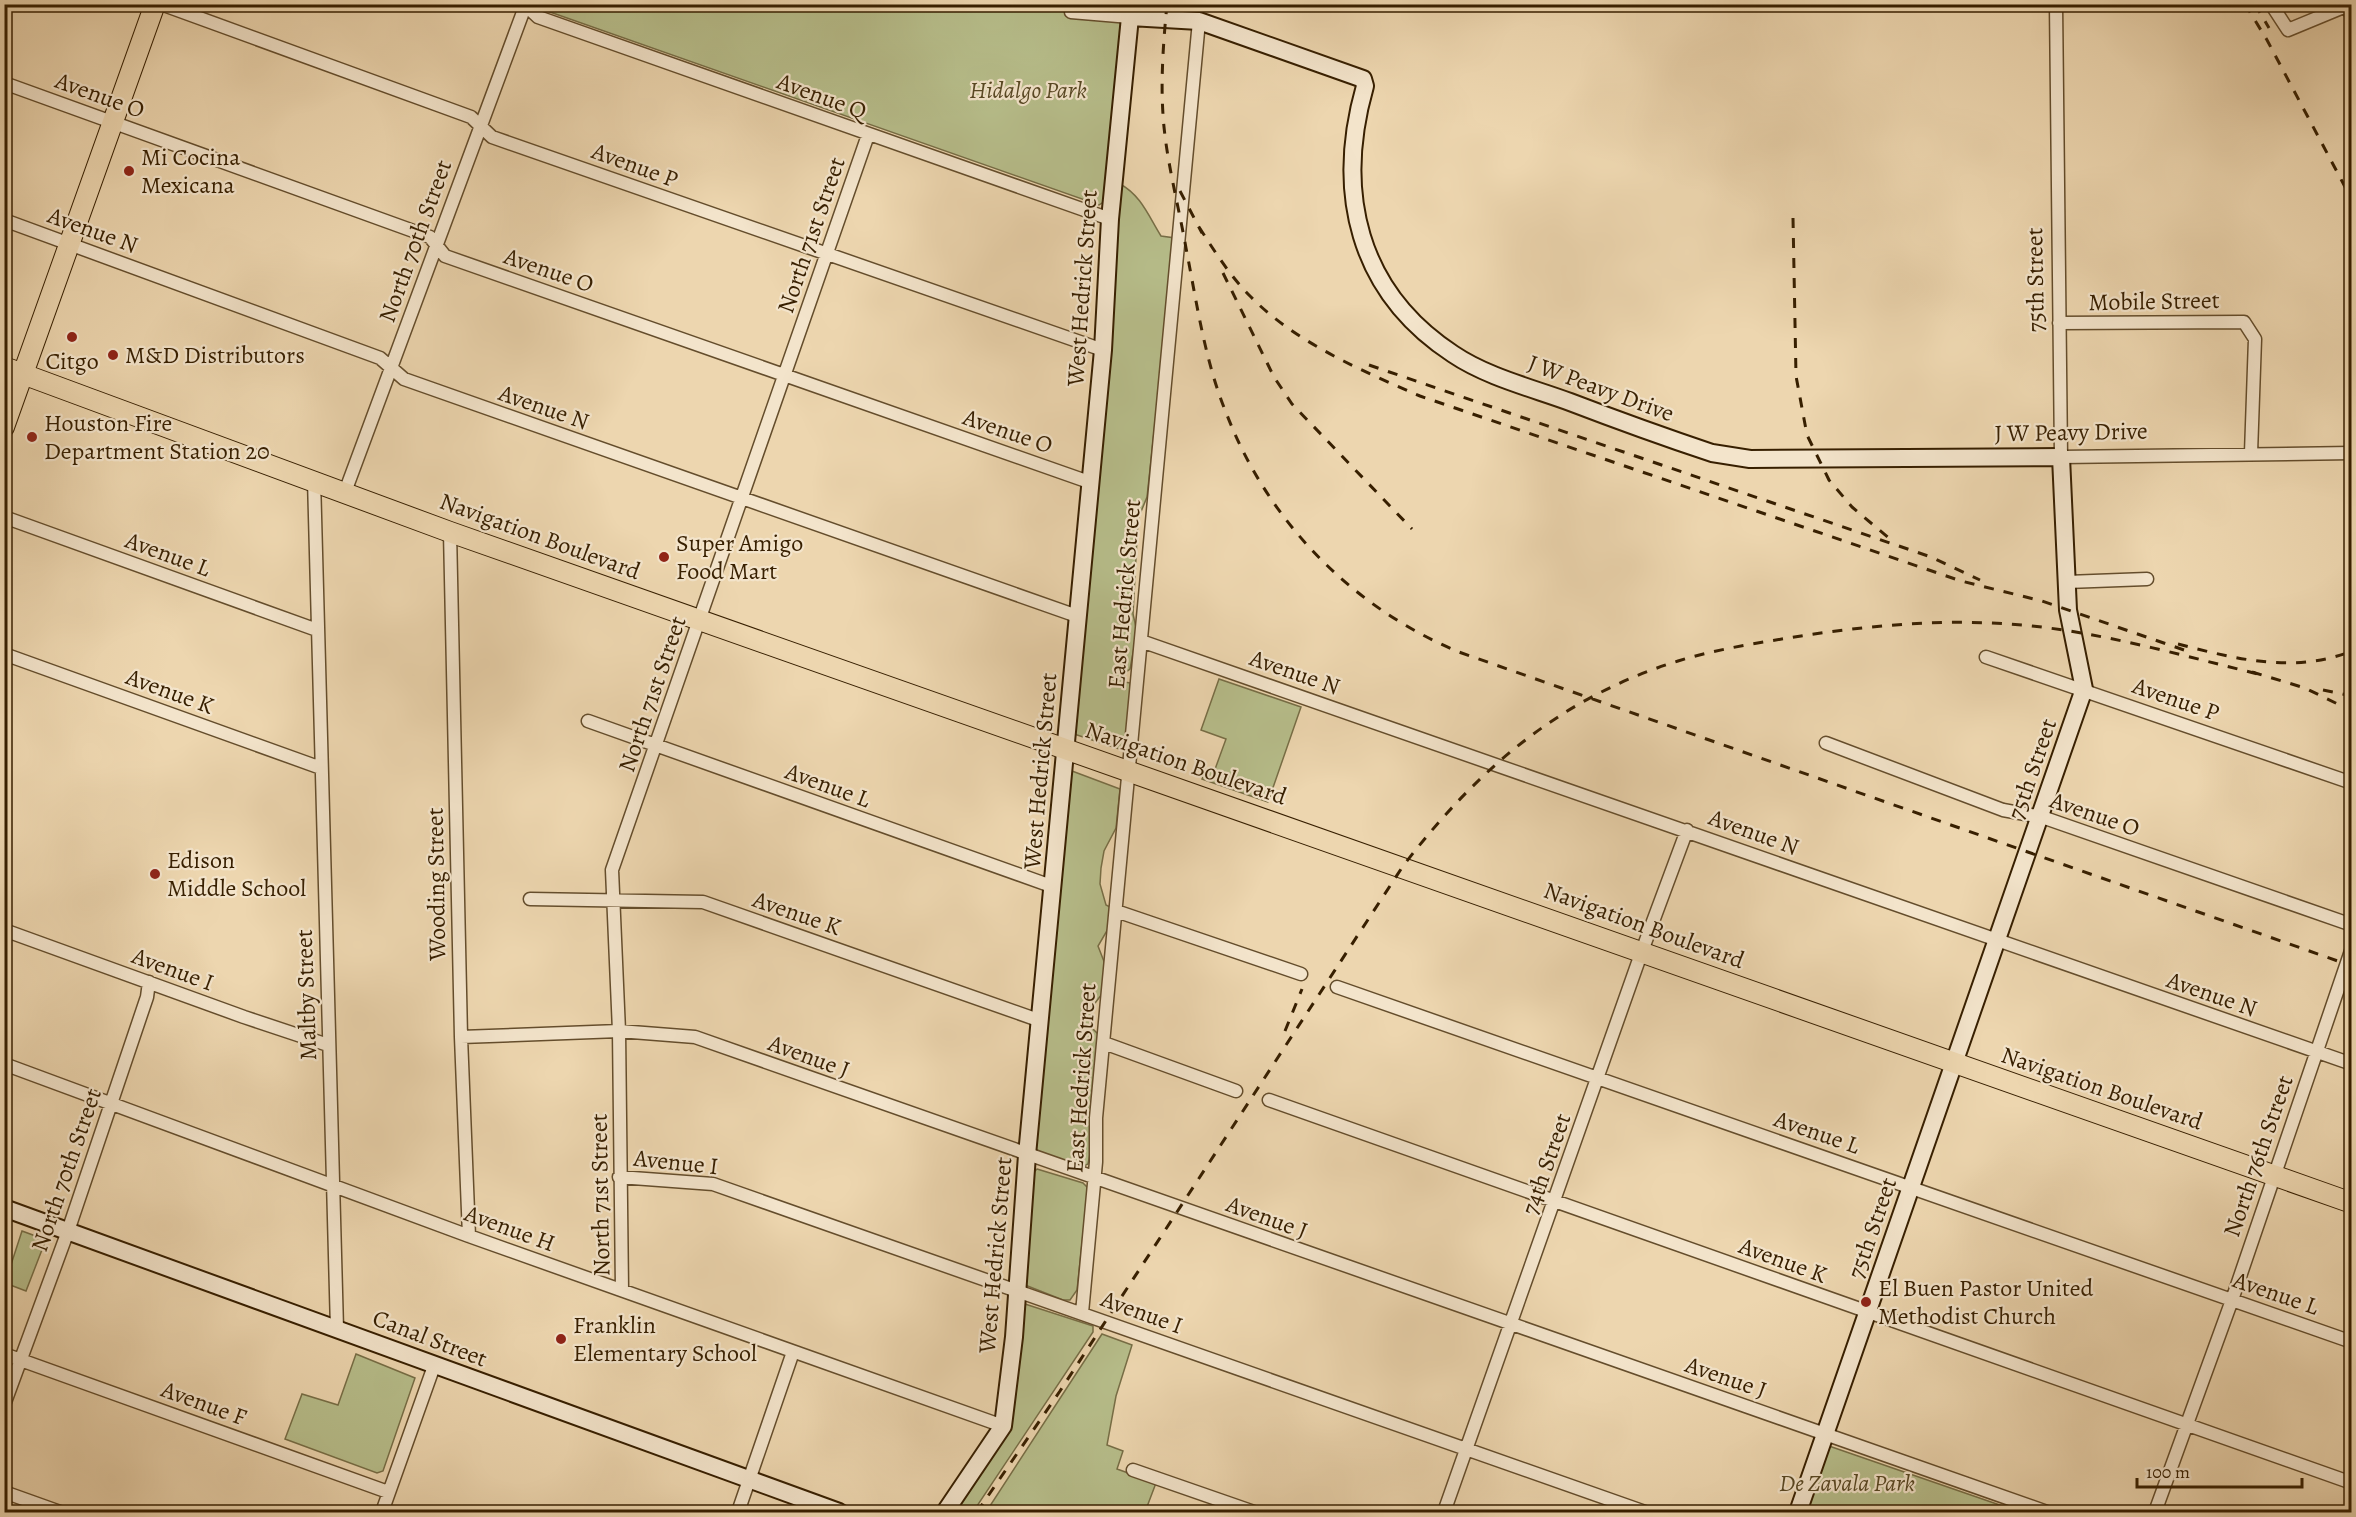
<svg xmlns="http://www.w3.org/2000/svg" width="2356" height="1517" font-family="Alegreya,serif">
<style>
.green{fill:#b7be8b;stroke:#776e46;stroke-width:1.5}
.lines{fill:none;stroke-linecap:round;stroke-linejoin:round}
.street-casing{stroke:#644d2c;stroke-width:15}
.secondary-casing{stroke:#371f00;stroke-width:20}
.primary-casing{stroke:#371f00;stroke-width:22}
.street{stroke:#f3e4cb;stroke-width:12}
.secondary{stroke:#f3e4cb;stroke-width:16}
.primary{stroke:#edd6af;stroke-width:20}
.rail{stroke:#371f00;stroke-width:3;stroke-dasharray:10 10;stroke-linecap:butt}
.poi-dot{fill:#8f2418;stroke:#f3e4cb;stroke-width:2}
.labels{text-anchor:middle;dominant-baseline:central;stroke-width:4.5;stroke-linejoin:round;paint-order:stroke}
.park-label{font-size:24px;font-style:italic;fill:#574723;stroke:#f3e4cb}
.street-label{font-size:24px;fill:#371f00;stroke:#f3e4cb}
.poi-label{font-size:24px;fill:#371f00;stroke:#f3e4cb;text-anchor:start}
</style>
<rect width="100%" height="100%" fill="#edd6af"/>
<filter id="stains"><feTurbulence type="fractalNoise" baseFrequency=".00333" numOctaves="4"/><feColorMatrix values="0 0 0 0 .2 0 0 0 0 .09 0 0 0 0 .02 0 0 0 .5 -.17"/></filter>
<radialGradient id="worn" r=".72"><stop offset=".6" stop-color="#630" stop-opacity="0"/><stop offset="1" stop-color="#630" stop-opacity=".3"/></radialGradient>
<!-- green -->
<path class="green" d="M 1069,4 L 1068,16 L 1123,22 L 1108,199 L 1099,205 L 530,5 Z
M 1120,184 C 1141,195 1149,217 1161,236 L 1175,238 L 1147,497 L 1138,519 L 1133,614 L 1137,632 L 1130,669 L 1125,673 L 1124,682 L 1130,683 C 1130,698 1131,740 1122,750 L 1074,734 Z
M 1219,679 L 1301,707 L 1268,802 L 1202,779 L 1206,769 L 1214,772 L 1226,739 L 1201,730 Z
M 1072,771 L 1120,789 L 1116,828 L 1104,851 L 1101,868 L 1100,884 L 1106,905 L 1110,907 L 1108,929 L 1098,946 L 1105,964 L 1102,994 L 1092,1007 L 1090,1026 L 1099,1035 L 1090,1154 L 1088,1164 L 1082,1167 L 1044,1154 L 1035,1149 L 1068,775 Z
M 1037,1169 L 1083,1183 L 1088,1188 L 1077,1290 L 1070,1300 L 1063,1300 L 1025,1285 L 1031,1175 Z
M 22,1231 L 41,1238 L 45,1242 L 26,1291 L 5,1283 Z
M 1025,1304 L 1093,1326 L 1093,1332 L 973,1512 L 950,1512 L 998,1440 Z
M 1102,1334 L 1132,1345 L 1116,1396 L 1107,1445 L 1123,1451 L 1117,1469 L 1156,1483 L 1145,1512 L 986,1512 Z
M 356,1354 L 415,1378 L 383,1471 L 377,1473 L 285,1439 L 302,1394 L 338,1405 Z
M 1829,1446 L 2020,1512 L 1805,1512 Z"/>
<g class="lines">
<!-- street casing -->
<g class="street-casing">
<path id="street" d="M 161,4 L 471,117 L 492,137 L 1103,350
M 524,4 L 538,17 L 1110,219
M 2056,4 L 2061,457 L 2352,453
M 2271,4 L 2288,30 L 2346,6 L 2352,16
M 1071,12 L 1130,17
M 4,83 L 430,237 L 445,256 L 1089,482
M 4,220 L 380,358 L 404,379 L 1077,616
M 2059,323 L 2244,322 L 2255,339 L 2251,453
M 314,479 L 337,1329
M 345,492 L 526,4
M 4,517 L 317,630
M 450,532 L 461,1037 L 469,1236
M 2067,582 L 2147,579
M 1141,641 L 2352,1064
M 4,654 L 321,768
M 1986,657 L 2352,783
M 588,721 L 1054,887
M 1826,743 L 2003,810 L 2042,817 L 2352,925
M 530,899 L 703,902 L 1041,1021
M 1116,911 L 1301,974
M 4,930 L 244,1017 L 328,1045
M 1337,987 L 2352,1342
M 461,1037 L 619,1031 L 695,1037 L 2047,1512
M 1104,1043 L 1236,1091
M 4,1064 L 469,1236 L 1003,1426
M 1269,1100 L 2352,1483
M 619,1177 L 713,1184 L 1645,1512
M 622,1290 L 619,1031 L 612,870 L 868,135
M 1082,1313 L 1096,1162 L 1096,1118 L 1199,21
M 4,1354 L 388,1492
M 4,1405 L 68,1231 L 147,997 L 149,982
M 1133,1470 L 1254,1512
M 4,1492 L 60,1512
M 382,1512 L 434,1366
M 738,1512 L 793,1352
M 1444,1512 L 1642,951 L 1687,830
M 2155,1512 L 2232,1300 L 2352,948"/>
</g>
<!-- secondary casing -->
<g class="secondary-casing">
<path id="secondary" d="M 4,1208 L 839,1512
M 945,1512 L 1003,1426 L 1014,1337 L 1027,1155 L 1103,350 L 1110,219 L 1130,17 L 1199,21 L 1363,79 L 1365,86 C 1335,191 1357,291 1453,354 C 1487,377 1532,388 1570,402 C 1617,420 1664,437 1712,453 L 1750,459 L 2061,457 L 2068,610 L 2084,689 L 1798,1512"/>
</g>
<!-- primary casing -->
<g class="primary-casing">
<path id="primary" d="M 4,367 L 450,532 L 2352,1203
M 4,427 L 155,4"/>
</g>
<!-- street -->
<use href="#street" class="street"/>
<!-- secondary -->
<use href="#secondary" class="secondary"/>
<!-- primary -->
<use href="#primary" class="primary"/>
<!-- rail -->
<path class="rail" d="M 1167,4 C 1163,46 1160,86 1164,127 C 1168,167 1179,208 1186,248 C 1197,304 1205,362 1227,415 C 1269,523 1353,608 1459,652 L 2352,966
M 2245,4 L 2267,40 L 2352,200
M 2255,4 L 2269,28
M 1180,191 L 1202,233
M 1793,218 L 1796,376 L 1807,435 L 1829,480 L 1852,507 L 1890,539
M 1199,227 C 1215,252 1230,276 1251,297 C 1295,342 1362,371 1420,396 L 1961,581 L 2042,601 L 2184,650
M 1223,273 L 1274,377 L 1292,404 L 1412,529
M 1369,365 L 1931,557 L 1980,580
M 2178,644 C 2236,659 2294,674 2352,651
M 2252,672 L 2305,688 L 2352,711
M 2323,690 L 2352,696
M 1285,1031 L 1302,989
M 977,1512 L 1060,1391 L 1403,866 C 1477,770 1559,698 1678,661 C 1720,648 1764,642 1807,635 C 1882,624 1957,618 2032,626 C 2108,634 2184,656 2258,674"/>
</g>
<!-- markers -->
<g class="poi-dot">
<circle cx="129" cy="171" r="6"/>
<circle cx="72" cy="337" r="6"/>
<circle cx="113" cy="355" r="6"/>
<circle cx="32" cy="437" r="6"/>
<circle cx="664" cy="557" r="6"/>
<circle cx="155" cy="874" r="6"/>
<circle cx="1866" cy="1302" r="6"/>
<circle cx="561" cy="1339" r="6"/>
</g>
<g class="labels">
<!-- park labels -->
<g class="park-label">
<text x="1028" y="90">Hidalgo Park</text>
<text x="1847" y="1483">De Zavala Park</text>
</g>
<!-- street labels -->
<g class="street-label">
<text transform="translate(100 95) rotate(20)">Avenue O</text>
<text transform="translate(822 96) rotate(20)">Avenue Q</text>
<text transform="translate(635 165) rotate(20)">Avenue P</text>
<text transform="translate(93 230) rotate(20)">Avenue N</text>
<text transform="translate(811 235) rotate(-71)">North 71st Street</text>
<text transform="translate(415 241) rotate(-70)">North 70th Street</text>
<text transform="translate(549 270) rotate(19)">Avenue O</text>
<text transform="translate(2035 280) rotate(-91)">75th Street</text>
<text transform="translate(1082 288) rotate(-86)">West Hedrick Street</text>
<text transform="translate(2154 301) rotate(-1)">Mobile Street</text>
<text transform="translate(1601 388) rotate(20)">J W Peavy Drive</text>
<text transform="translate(544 407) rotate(19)">Avenue N</text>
<text transform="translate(1008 431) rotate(19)">Avenue O</text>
<text transform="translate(2071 432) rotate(-1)">J W Peavy Drive</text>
<text transform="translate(540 536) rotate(20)">Navigation Boulevard</text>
<text transform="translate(168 554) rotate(20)">Avenue L</text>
<text transform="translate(1124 594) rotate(-85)">East Hedrick Street</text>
<text transform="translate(1295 672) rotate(19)">Avenue N</text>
<text transform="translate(170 691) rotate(20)">Avenue K</text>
<text transform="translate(652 694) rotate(-71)">North 71st Street</text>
<text transform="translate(2176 699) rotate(19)">Avenue P</text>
<text transform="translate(1186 763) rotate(19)">Navigation Boulevard</text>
<text transform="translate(2032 769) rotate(-71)">75th Street</text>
<text transform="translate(1040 771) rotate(-85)">West Hedrick Street</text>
<text transform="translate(828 785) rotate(20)">Avenue L</text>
<text transform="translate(2095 814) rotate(19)">Avenue O</text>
<text transform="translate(1754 832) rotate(20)">Avenue N</text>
<text transform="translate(436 884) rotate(-91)">Wooding Street</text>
<text transform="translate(797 913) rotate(19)">Avenue K</text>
<text transform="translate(1644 925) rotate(20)">Navigation Boulevard</text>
<text transform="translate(173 969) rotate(20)">Avenue I</text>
<text transform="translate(2212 994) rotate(19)">Avenue N</text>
<text transform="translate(306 995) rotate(-92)">Maltby Street</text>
<text transform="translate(809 1056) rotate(20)">Avenue J</text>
<text transform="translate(1081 1078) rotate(-86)">East Hedrick Street</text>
<text transform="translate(2102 1088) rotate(19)">Navigation Boulevard</text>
<text transform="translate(1817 1132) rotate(19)">Avenue L</text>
<text transform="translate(2258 1156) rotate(-71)">North 76th Street</text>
<text transform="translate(676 1162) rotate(6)">Avenue I</text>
<text transform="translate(1546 1164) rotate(-71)">74th Street</text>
<text transform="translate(66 1170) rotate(-71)">North 70th Street</text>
<text transform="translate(600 1195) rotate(-91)">North 71st Street</text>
<text transform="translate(1267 1217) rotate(20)">Avenue J</text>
<text transform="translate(510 1228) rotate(20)">Avenue H</text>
<text transform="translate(1872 1228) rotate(-71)">75th Street</text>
<text transform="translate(995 1255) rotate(-85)">West Hedrick Street</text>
<text transform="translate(1783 1260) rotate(20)">Avenue K</text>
<text transform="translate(2276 1293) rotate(19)">Avenue L</text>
<text transform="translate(1142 1312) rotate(20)">Avenue I</text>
<text transform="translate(430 1338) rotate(21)">Canal Street</text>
<text transform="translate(1726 1377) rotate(19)">Avenue J</text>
<text transform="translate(204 1403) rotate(20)">Avenue F</text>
</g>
<!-- poi labels -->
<g class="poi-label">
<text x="141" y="157">Mi Cocina<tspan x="141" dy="28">Mexicana</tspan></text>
<text x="125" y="355">M&amp;D Distributors</text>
<text x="72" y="361" text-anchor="middle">Citgo</text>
<text x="44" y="423">Houston Fire<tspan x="44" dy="28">Department Station 20</tspan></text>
<text x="676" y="543">Super Amigo<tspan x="676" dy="28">Food Mart</tspan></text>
<text x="167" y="860">Edison<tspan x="167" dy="28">Middle School</tspan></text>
<text x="1878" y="1288">El Buen Pastor United<tspan x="1878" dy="28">Methodist Church</tspan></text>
<text x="573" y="1325">Franklin<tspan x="573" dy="28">Elementary School</tspan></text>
</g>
</g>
<!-- margin -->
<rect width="2356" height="1517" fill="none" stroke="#edd6af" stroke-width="24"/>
<rect x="6" y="6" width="2344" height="1505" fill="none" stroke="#371f00" stroke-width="3"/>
<rect x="12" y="12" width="2332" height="1493" fill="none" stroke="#371f00" stroke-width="1.5"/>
<!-- scale -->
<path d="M2137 1478v9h165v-9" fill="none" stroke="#371f00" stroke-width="3"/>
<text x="2146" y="1478" font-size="18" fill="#371f00" stroke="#f3e4cb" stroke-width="4.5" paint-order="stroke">100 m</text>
<rect width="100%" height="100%" filter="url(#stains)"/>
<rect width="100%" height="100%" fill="url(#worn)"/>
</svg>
